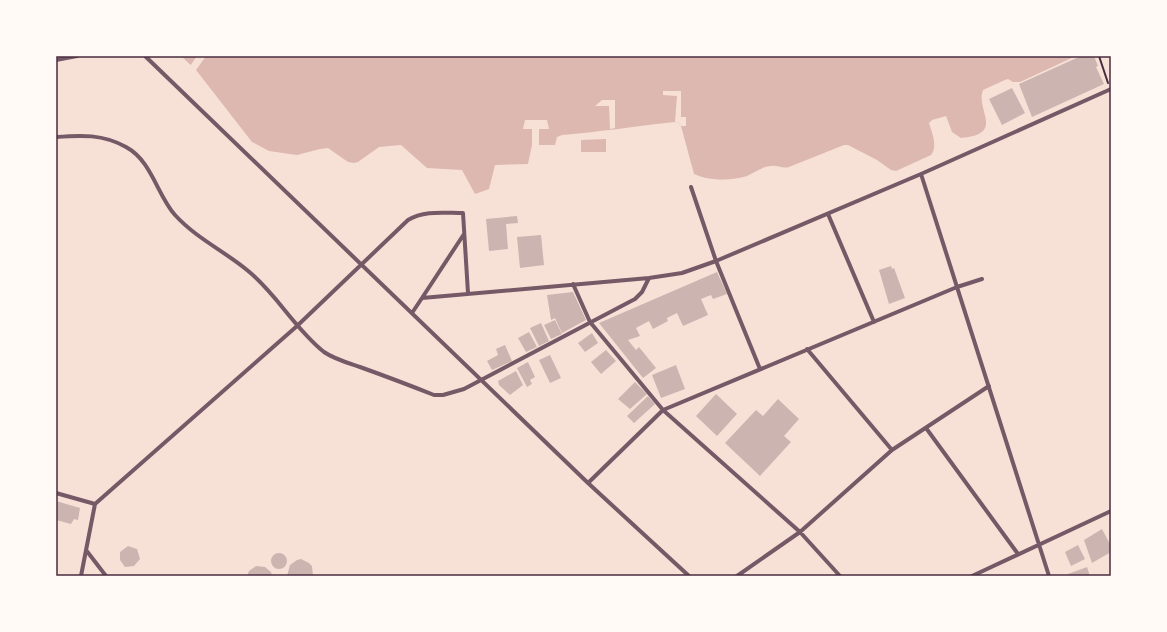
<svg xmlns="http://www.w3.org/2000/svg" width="1167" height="632" font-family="'Open Sans',sans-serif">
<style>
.water{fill:#dcb8b0}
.pier{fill:#f7e1d7}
.building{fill:#ccb4b1}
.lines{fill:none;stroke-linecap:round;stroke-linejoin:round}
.path{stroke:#4a2c40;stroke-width:2}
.minor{stroke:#755966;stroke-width:4}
.neatline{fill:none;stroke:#4a2c40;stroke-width:1.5}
</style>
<rect width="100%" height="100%" fill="#f7e1d7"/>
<!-- water -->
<path class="water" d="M 181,56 L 1076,56 L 1020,82 L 1013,82 L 1008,79 L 1005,80 L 983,90 C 975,110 1006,134 961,138 L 952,132 L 946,116 L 932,120 L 929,123 C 932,133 938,146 931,155 L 896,171 L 891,170 L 877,160 L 848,145 L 844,145 L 789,167 C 782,169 777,165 771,166 C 763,166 754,173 747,176 C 732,181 709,181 694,174 L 681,126 L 679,123 L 675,122 C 637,126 600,132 562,135 L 557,137 L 555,145 L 532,145 L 528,164 L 495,165 L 489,189 L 475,194 L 462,170 L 427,168 L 401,145 L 379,147 L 358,162 L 354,163 L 348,162 L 328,148 L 320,149 L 297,155 L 269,151 L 252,142 L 196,70 Z
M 606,139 L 606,152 L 581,152 L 581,140 Z"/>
<!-- pier -->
<path class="pier" d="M 197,56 L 206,56 L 196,70 L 190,66 Z
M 663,91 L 681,91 L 681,117 L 686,117 L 686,126 L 681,126 L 679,123 L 675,122 L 677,96 L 663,95 Z
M 602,100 L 615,100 L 615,128 L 610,129 L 609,106 L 595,106 Z
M 525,120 L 547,120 L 549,129 L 539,129 L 539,145 L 532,145 L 532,129 L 523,129 Z"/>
<!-- building -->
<path class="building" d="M 1081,56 L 1094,56 L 1098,66 L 1096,67 L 1104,84 L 1032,117 L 1019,84 Z
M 1012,88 L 1025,113 L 1002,125 L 989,99 Z
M 517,216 L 518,223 L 506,224 L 508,249 L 489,251 L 486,219 Z
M 541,235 L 544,265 L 520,268 L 517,237 Z
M 891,266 L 892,269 L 894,268 L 905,298 L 889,304 L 879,270 Z
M 717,272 L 727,294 L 713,299 L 711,295 L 701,299 L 708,315 L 683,326 L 677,313 L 667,318 L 668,321 L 653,329 L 649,321 L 636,328 L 640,336 L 628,340 L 636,350 L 639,347 L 656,368 L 643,378 L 599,323 Z
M 573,292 L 586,320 L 562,333 L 555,318 L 551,320 L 547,295 Z
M 555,320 L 562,334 L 551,339 L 544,325 Z
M 541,323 L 549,341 L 539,346 L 530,328 Z
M 529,332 L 537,347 L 526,352 L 518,338 Z
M 592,333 L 598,343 L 585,352 L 578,343 Z
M 505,345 L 512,361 L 492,370 L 487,361 L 498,355 L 496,349 Z
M 606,350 L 616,361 L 601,374 L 591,362 Z
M 550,355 L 561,378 L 550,383 L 539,360 Z
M 528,362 L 535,377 L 530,380 L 532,384 L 527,387 L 517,368 Z
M 676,365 L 685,389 L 661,398 L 652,375 Z
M 516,371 L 523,385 L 510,395 L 499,385 L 498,381 Z
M 635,382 L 647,394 L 630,409 L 618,399 Z
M 716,394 L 737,414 L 717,436 L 696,416 Z
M 648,396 L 655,404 L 634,423 L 627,416 Z
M 778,399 L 799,419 L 784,436 L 791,442 L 760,476 L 725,443 L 756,410 L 763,416 Z
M 56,501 L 80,508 L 78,520 L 74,519 L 71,524 L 56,520 Z
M 1102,529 L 1111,546 L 1111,552 L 1092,563 L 1084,540 Z
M 1078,545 L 1085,559 L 1071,566 L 1065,552 Z
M 128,546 L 137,549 L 140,559 L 134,566 L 125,567 L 120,560 L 120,552 Z
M271 561a8 8 0 1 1 16 0a8 8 0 1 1-16 0Z
M 301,559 L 309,563 L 312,566 L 313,576 L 287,576 L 290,565 L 297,560 Z
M 256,566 L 265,567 L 271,572 L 272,576 L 247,576 L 249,571 Z
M 1087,567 L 1090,576 L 1069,576 L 1068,574 Z"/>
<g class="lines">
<!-- path -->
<path class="path" d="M 1099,56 L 1108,83"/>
<!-- minor -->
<path class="minor" d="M 145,56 L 588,483 L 689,576
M 56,60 L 77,56
M 56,137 C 81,135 103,134 126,147 C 152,161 157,195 175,215 C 196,238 224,251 247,270 C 276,293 294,328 324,352 C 334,359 348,363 360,367 C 385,376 409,385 434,395 L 443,395 L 464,389 L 635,299 L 642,292 L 649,278
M 921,174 L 1049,576
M 691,187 L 716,261 L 760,369
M 828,214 L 874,322
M 573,284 L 590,322 L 663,410 L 800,532 L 840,576
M 422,298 L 464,234
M 412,313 L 422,298 L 649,278 L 682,273 L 716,261 L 921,174 L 1111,89
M 807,349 L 892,450
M 926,428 L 1018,554
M 588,483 L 663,410 L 957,287 L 982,279
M 56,493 L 95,504
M 95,504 L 297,326 L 408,220 C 424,210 444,213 463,213 L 468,293
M 86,550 L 106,576
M 81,576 L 95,504
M 737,576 L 800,532 L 892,450 L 989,386
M 972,576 L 1111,511"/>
</g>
<!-- border -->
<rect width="1167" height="632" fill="none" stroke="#fffaf5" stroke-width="114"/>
<rect x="57" y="57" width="1053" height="518" class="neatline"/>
</svg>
